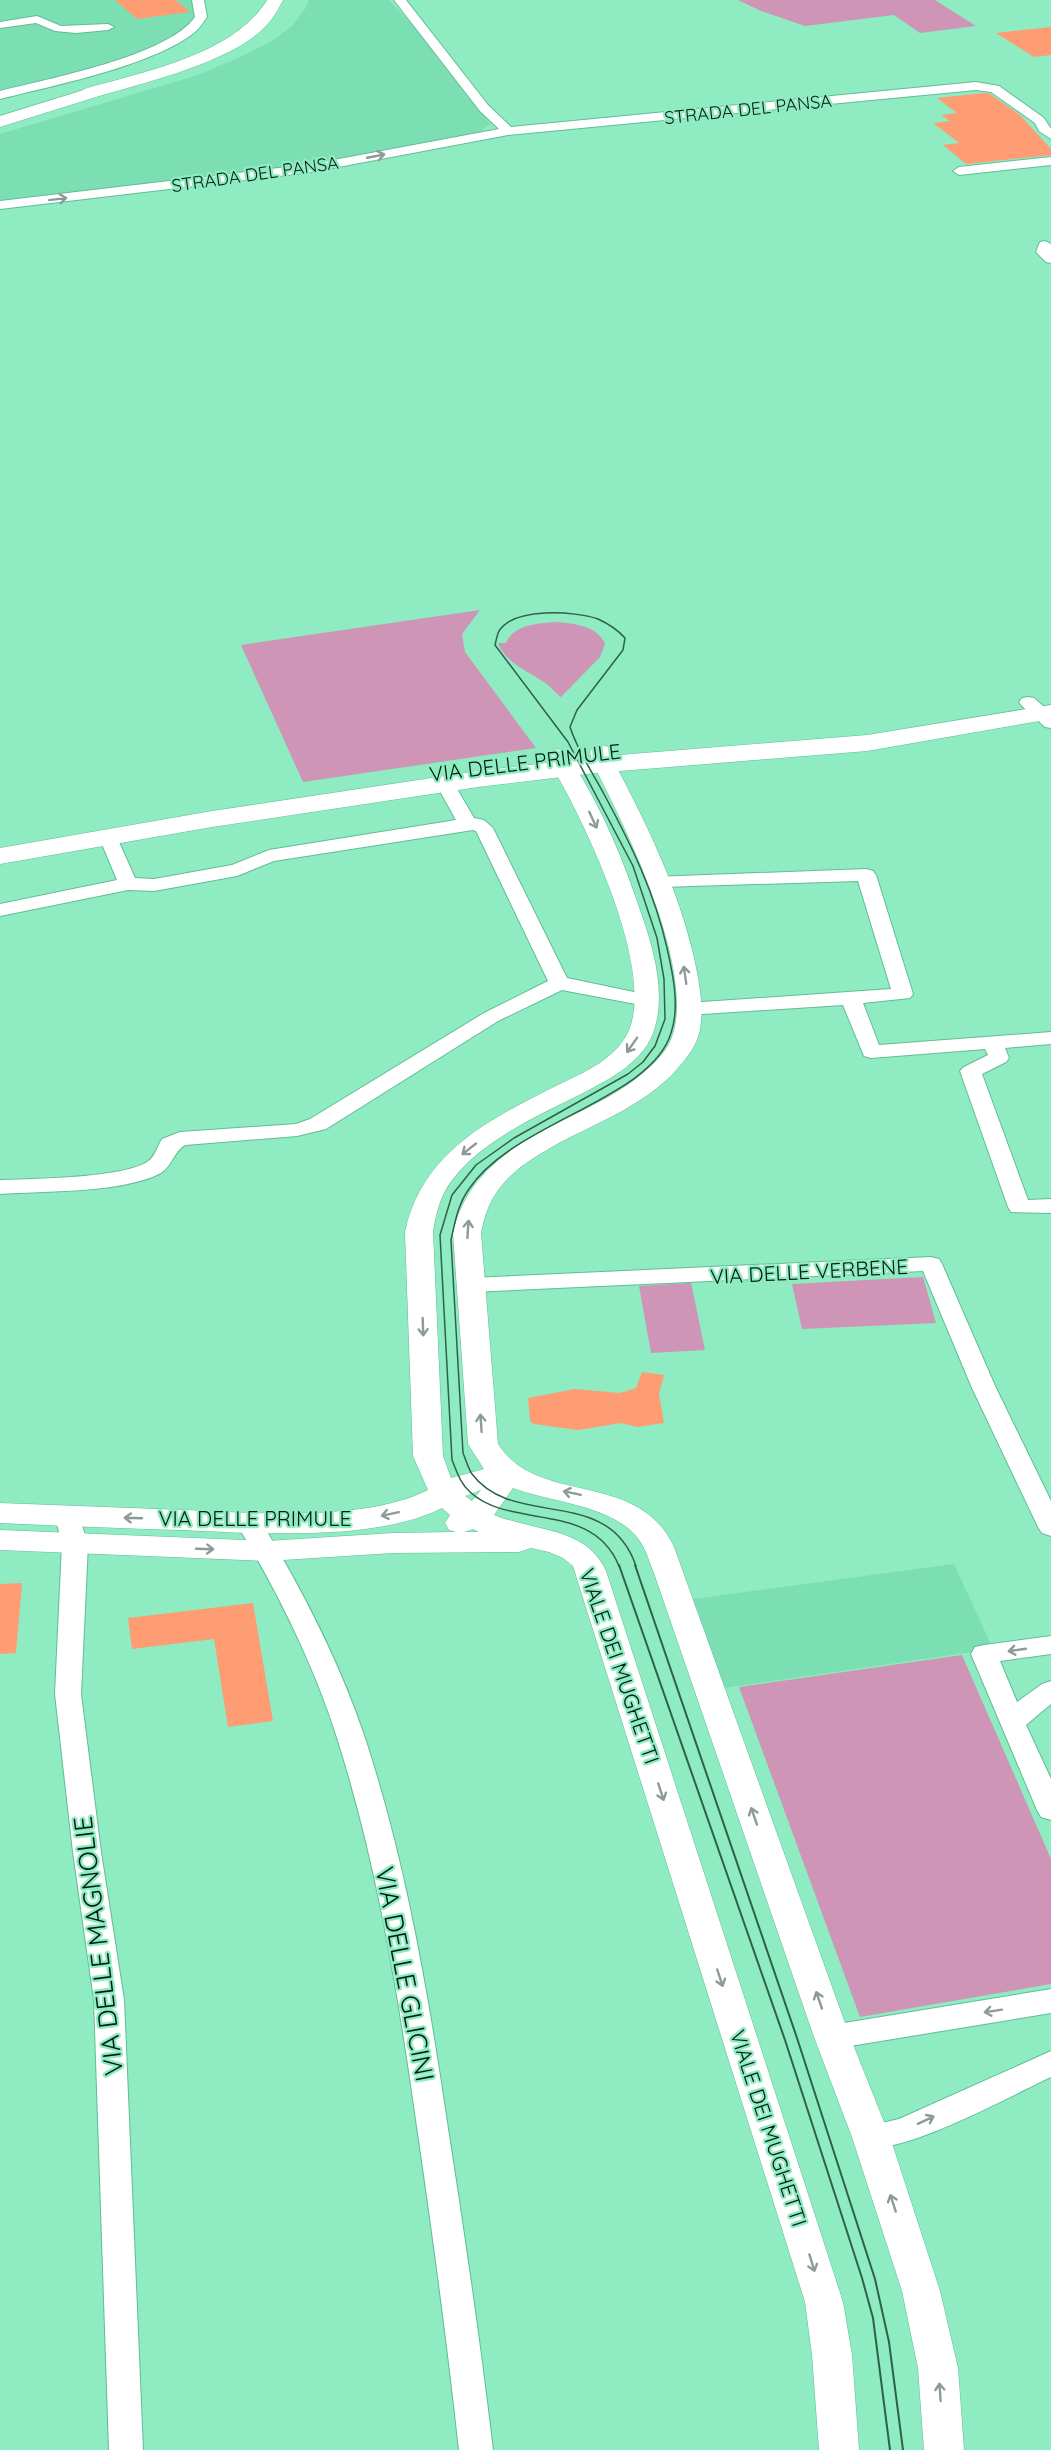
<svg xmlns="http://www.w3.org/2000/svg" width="1051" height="2450" font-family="Quicksand,sans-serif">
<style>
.built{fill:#7bdfb3}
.green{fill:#ce95b6}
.building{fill:#fe9d74}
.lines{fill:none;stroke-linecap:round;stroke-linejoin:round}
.minor-casing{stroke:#61bd95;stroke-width:2}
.tertiary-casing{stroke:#61bd95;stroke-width:1}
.secondary-casing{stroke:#61bd95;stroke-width:1}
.primary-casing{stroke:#61bd95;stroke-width:1}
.motorway-casing{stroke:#61bd95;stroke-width:1}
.minor{fill:#fff;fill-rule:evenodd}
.tertiary{fill:#fff;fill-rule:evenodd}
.secondary{fill:#fff;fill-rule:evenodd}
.primary{fill:#fff;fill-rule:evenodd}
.motorway{fill:#fff;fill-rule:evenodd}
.tram-far1{stroke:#2f604b;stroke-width:1.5}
.tram{stroke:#2f604b;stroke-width:2}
.oneway{stroke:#8d9a95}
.labels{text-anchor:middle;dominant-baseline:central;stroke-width:4.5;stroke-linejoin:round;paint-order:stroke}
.far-street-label{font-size:18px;fill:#021f13;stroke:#8febc1}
.street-label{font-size:21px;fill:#021f13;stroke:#8febc1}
.near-street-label{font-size:26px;fill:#021f13;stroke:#8febc1}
</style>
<rect width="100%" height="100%" fill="#8febc1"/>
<!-- built -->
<path class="built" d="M 0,0 L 198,0 L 201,17 L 178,38 L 125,59 L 0,95 Z
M 309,0 L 389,0 L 426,40 L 490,124 L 480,132 L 307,165 L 0,201 L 0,134 L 195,76 L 238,58 L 272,41 L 292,26 L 305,9 Z
M 954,1564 L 993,1649 L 710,1690 L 679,1601 Z"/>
<!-- green -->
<path class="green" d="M 738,0 L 935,0 L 976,26 L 920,33 L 894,15 L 805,26 L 761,11 Z
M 480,610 L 462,634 L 465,652 L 536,748 L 303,782 L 241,645 Z
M 558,622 C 575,624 598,626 605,644 L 600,657 L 561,697 C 556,694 552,688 547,684 C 529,671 507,665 498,643 L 506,643 C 514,624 540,623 558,622 Z
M 923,1277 L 936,1323 L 802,1329 L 792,1284 Z
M 691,1283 L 705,1350 L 651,1353 L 639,1286 Z
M 962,1655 L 1051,1859 L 1051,1984 L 860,2017 L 739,1687 Z"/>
<!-- building -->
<path class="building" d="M 115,0 L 176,0 L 190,12 L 137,19 Z
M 1051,27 L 1051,55 L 1034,57 L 996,33 Z
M 984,93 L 990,94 L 1020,115 L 1051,149 L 1051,155 L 966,164 L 943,145 L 959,143 L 933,123 L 950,121 L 941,115 L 957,113 L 937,98 Z
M 642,1372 L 664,1375 L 659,1394 L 664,1423 L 637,1427 L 621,1423 L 578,1430 L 534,1424 L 530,1421 L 528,1398 L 575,1389 L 620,1393 L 636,1388 Z
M 22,1583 L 16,1653 L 0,1654 L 0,1584 Z
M 253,1603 L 273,1721 L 228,1727 L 214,1639 L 132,1649 L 128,1618 Z"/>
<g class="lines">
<!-- minor casing -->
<g class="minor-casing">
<path id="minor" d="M 192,0 L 204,0 L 207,17 C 203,22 200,28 195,32 C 155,65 52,86 0,99 L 0,91 C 47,79 168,56 195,17 Z
M 394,0 L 406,0 L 488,105 L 511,127 L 976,82 L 999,86 L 1044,118 L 1051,129 L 1051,139 L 1039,131 L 1035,123 L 991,92 L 976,90 L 508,135 L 312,172 L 0,209 L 0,201 L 312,164 L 499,129 L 480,111 Z
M 37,16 L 61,26 L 108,24 L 114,27 L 108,30 L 76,33 L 55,31 L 36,23 L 0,28 L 0,22 Z
M 1051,157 L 1051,165 L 959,175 L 953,171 L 959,167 Z
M 1045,241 L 1051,244 L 1051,263 L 1046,262 L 1036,252 L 1040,242 Z
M 1028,697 L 1034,698 L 1051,713 L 1051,728 L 1045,727 L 1022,706 L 1019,702 L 1022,698 Z
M 445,778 L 452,780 L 474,818 L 484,820 L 493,828 L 567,978 L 653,996 L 656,1000 L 653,1004 L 646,1006 L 562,990 L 498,1021 L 326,1129 L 297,1136 L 185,1145 C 174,1151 172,1166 161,1173 C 124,1193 43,1191 0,1194 L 0,1180 C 32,1179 122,1178 147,1162 C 155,1157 157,1147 162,1139 L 180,1132 L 296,1124 L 310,1119 L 484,1013 L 548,981 L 476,831 L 473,830 L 274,861 L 237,876 L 154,891 L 128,890 L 0,916 L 0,904 L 117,880 L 99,837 L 101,833 L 115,833 L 135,878 L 154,879 L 232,865 L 269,850 L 456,820 L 436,784 L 438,780 Z
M 866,869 L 873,871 L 876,875 L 913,994 L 910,998 L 863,1003 L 879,1045 L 1051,1032 L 1051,1044 L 1005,1048 L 1009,1058 L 1006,1062 L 982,1074 L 1028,1200 L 1051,1199 L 1051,1213 L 1011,1212 L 1008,1207 L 960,1071 L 964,1067 L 988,1055 L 985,1049 L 871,1058 L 864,1056 L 843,1005 L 688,1015 L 681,1013 L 678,1009 L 681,1005 L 688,1003 L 891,989 L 858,881 L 661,887 L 654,885 L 651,881 L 654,877 Z
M 931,1257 L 939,1259 L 942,1264 L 996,1388 L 1051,1501 L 1051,1536 L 1042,1533 L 1038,1527 L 972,1388 L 923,1271 L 471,1292 L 463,1290 L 459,1285 L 463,1280 L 471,1278 Z
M 68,1508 L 77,1510 L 88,1544 L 81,1694 L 101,1852 L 124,2000 L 143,2450 L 109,2450 L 94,2000 L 73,1852 L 55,1694 L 62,1544 L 55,1516 L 59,1510 Z
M 249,1514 L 258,1517 C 300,1585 341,1665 366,1741 C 406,1864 428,1993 447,2122 C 464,2231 480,2340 493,2450 L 459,2450 C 447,2340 432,2229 416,2120 C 398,1992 377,1864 338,1741 C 316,1669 276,1588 236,1523 L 240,1517 Z
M 1051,1636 L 1051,1654 L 1000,1661 L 1017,1702 L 1042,1684 L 1051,1681 L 1051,1704 L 1026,1725 L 1051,1779 L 1051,1820 L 1041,1817 L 1037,1810 L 971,1654 L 975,1647 L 984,1645 Z
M 1051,1989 L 1051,2013 L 832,2049 L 821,2046 L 817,2037 L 821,2028 L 832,2025 Z
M 1051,2051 L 1051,2077 C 1012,2095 897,2159 860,2146 L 856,2137 L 860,2128 L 899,2119 Z"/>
</g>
<!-- tertiary casing -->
<g class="tertiary-casing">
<path id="tertiary" d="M 601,745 L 609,747 L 615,764 C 648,827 678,888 694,958 C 699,981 704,1007 700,1030 C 697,1045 687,1058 677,1069 C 644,1107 592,1124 550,1148 C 512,1170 489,1189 481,1233 L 498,1444 C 538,1507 638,1469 674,1547 L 850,2037 L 890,2137 L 940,2291 L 958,2368 L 964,2450 L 924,2450 L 918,2368 L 902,2291 L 852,2137 L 814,2037 L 654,1573 C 650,1564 648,1555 643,1546 C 621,1505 552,1503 513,1488 L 494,1515 C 533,1531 587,1527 606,1571 L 843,2302 L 852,2355 L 859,2450 L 819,2450 L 812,2355 L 805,2302 L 573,1566 L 563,1558 L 549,1552 L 531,1548 L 519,1552 L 393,1553 L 267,1561 L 0,1550 L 0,1530 L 267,1541 L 393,1533 L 456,1532 L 449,1530 L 445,1523 L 450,1515 L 442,1508 C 376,1542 253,1533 179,1530 C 119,1528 60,1526 0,1523 L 0,1503 C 61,1505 122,1508 183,1510 C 253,1513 365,1522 428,1490 L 413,1456 L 405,1232 C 422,1151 492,1118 560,1084 C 583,1073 608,1062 623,1041 C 666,983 579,810 546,756 L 549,751 L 557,749 L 565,751 C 599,801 623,858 642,916 C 654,950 665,992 655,1027 C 646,1061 611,1078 583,1093 C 537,1116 469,1146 444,1193 C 438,1205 435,1219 433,1232 L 443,1456 L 451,1478 L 484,1469 L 468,1444 L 453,1233 C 463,1188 492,1161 530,1138 C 574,1112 630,1094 663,1053 C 711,995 623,822 593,764 L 590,752 L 593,747 ZM 481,1490 L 472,1501 L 465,1496 ZM 473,1529 L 479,1532 L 464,1532 Z"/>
</g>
<!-- secondary casing -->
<g class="secondary-casing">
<path id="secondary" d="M 1051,705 L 1051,719 L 867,751 L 595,773 L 478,787 L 212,827 L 0,864 L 0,848 L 212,811 L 478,771 L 595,757 L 867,735 Z"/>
</g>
<!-- primary casing -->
<g class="primary-casing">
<path id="primary" d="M 90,88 L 96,89 L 99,93 L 96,97 L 0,127 L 0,116 Z"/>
</g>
<!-- motorway casing -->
<g class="motorway-casing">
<path id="motorway" d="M 267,0 L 283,0 C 279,7 276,14 271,20 C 240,61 145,82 96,97 L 84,97 L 81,93 L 84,89 C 142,72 234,55 267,0 Z"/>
</g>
<!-- minor -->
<use href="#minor" class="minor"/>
<!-- tertiary -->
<use href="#tertiary" class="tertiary"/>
<!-- secondary -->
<use href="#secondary" class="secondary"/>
<!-- primary -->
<use href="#primary" class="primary"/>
<!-- motorway -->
<use href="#motorway" class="motorway"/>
<!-- tram-far1 -->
<path class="tram-far1" d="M 619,1566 C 592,1500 511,1530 470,1492 C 460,1483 457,1472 452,1460 L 440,1235 L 452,1195 L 476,1165 L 514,1138 L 628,1074 L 643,1062 L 655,1046 L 665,1019 L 664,979 L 657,938 L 633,866 L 568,742 L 495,645 C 496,641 497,635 499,631 C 514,607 575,611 598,619 C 609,624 617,629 625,638 L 623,650 L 577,710 L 570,727 C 578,752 593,773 605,796 C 631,844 655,894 667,948 C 673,974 680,1007 671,1033 C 651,1100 513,1122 469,1189 C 458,1204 455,1222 451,1240 L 463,1453 C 466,1460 468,1468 472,1474 C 514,1530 608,1484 636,1566"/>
<!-- tram -->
<path class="tram" d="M 619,1565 L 785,2040 L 862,2278 L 873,2318 L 890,2450
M 635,1565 L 797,2038 L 875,2279 L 889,2342 L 903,2450"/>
</g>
<!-- one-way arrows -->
<defs><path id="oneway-shaft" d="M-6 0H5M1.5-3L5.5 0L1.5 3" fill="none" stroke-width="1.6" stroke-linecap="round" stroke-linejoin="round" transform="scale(1.5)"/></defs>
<g class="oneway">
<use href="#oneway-shaft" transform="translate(376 156) rotate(-11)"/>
<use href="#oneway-shaft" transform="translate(58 199) rotate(-7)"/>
<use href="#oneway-shaft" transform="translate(593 820) rotate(65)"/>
<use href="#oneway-shaft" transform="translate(685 975) rotate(-98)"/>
<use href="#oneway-shaft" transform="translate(632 1045) rotate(125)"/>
<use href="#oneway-shaft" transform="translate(469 1149) rotate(142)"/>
<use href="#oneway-shaft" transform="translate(468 1229) rotate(-86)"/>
<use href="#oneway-shaft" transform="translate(423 1327) rotate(88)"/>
<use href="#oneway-shaft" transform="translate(481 1423) rotate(-94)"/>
<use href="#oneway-shaft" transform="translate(572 1493) rotate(-168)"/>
<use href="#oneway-shaft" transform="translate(390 1514) rotate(168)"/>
<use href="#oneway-shaft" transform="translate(133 1518) rotate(-178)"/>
<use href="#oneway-shaft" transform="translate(205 1549) rotate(2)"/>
<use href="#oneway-shaft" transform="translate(1017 1650) rotate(172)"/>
<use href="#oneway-shaft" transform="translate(661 1792) rotate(72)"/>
<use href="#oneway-shaft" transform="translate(754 1816) rotate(-109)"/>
<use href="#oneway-shaft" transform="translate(720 1978) rotate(72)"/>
<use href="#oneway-shaft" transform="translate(819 2000) rotate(-109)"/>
<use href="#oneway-shaft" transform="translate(993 2011) rotate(171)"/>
<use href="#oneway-shaft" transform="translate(926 2120) rotate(-25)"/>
<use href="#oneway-shaft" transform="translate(893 2203) rotate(-108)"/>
<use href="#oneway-shaft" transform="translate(812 2263) rotate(73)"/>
<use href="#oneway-shaft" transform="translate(940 2392) rotate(-94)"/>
</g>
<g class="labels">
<!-- far-street labels -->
<g class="far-street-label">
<text transform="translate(748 109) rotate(-6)">STRADA DEL PANSA</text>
<text transform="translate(255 174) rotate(-8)">STRADA DEL PANSA</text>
</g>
<!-- street labels -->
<g class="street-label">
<text transform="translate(525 762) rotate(-7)">VIA DELLE PRIMULE</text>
<text transform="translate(809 1271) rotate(-3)">VIA DELLE VERBENE</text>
<text x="255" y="1518">VIA DELLE PRIMULE</text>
<text transform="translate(620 1666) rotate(71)">VIALE DEI MUGHETTI</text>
<text transform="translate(769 2128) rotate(72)">VIALE DEI MUGHETTI</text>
</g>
<!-- near-street labels -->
<g class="near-street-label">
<text transform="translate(98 1946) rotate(-97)">VIA DELLE MAGNOLIE</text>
<text transform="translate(405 1974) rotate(79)">VIA DELLE GLICINI</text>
</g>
</g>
</svg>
